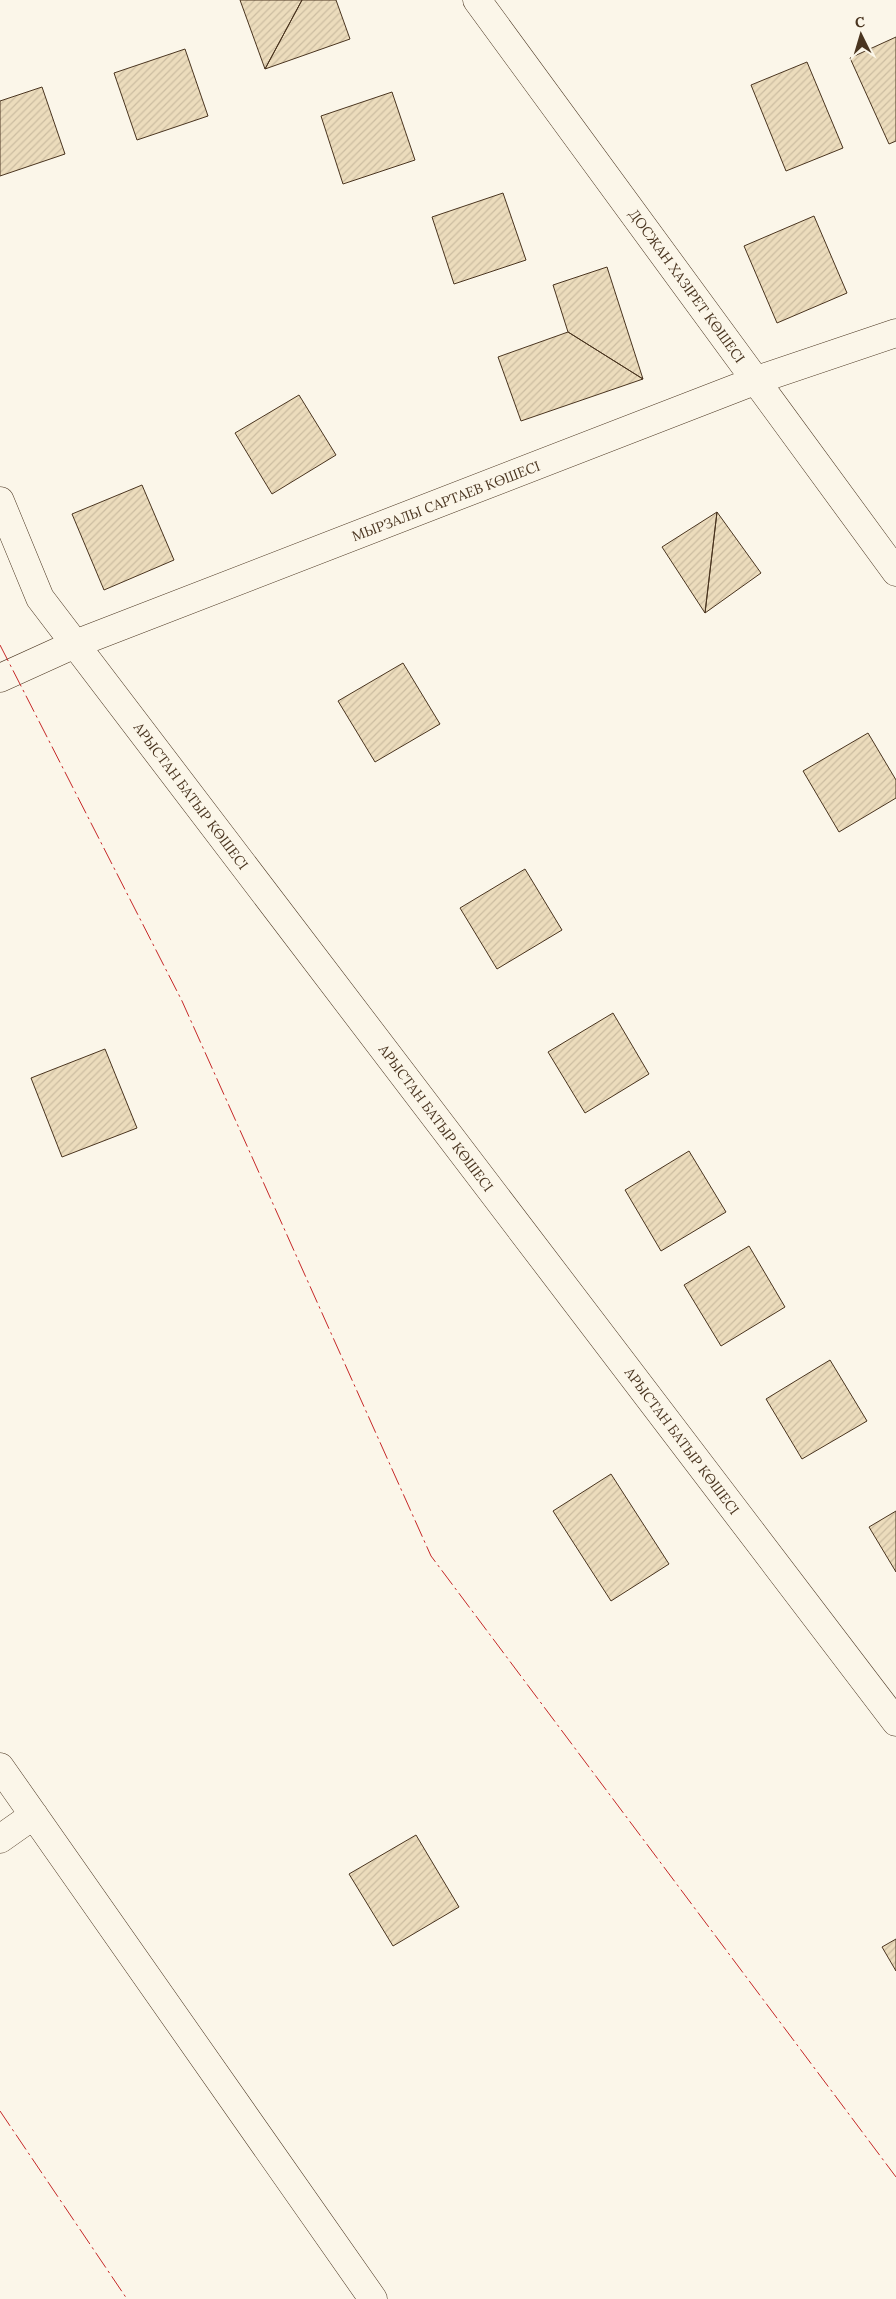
<svg xmlns="http://www.w3.org/2000/svg" width="896" height="2299" font-family="Lora,serif">
<style>
.building{fill:url(#building-hatch);stroke:#4a3520}
.lines{fill:none;stroke-linecap:round;stroke-linejoin:round}
.minor-casing{stroke:#4a3520;stroke-width:29}
.minor{stroke:#fbf6e9;stroke-width:28}
.power{stroke:#c62828;stroke-width:1;stroke-dasharray:18 4 2.5 4;stroke-linecap:butt}
.labels{text-anchor:middle;dominant-baseline:central;stroke-width:4;stroke-linejoin:round;paint-order:stroke}
.street-label{font-size:14px;fill:#4a3520;stroke:#fbf6e9}
</style>
<defs>
<pattern id="building-hatch" width="6" height="6" patternUnits="userSpaceOnUse" patternTransform="scale(1.25)"><rect width="6" height="6" fill="#ecdcbc"/><path d="M-1 1l2-2M0 6l6-6M5 7l2-2" fill="none" stroke="#ccbda1"/></pattern>
</defs>
<rect width="100%" height="100%" fill="#fbf6e9"/>
<!-- building -->
<path class="building" d="M 240,0 L 302,0 L 265,69 Z
M 302,0 L 336,0 L 350,39 L 265,69 Z
M 896,37 L 896,141 L 889,144 L 850,58 Z
M 185,49 L 208,116 L 137,140 L 114,73 Z
M 807,62 L 843,148 L 786,171 L 751,85 Z
M 42,87 L 65,154 L 0,176 L 0,101 Z
M 392,92 L 415,160 L 343,184 L 321,116 Z
M 503,193 L 526,260 L 454,284 L 432,217 Z
M 814,216 L 847,293 L 777,323 L 744,246 Z
M 607,267 L 643,379 L 568,332 L 553,285 Z
M 568,332 L 643,379 L 521,421 L 498,357 Z
M 299,395 L 336,455 L 272,494 L 235,433 Z
M 142,485 L 174,560 L 104,590 L 72,514 Z
M 717,512 L 705,613 L 662,547 Z
M 717,512 L 761,573 L 705,613 Z
M 403,663 L 440,724 L 375,762 L 338,701 Z
M 868,733 L 896,780 L 896,798 L 839,832 L 803,771 Z
M 525,869 L 562,930 L 497,969 L 460,908 Z
M 613,1013 L 649,1074 L 585,1113 L 548,1052 Z
M 105,1049 L 137,1128 L 62,1157 L 31,1078 Z
M 689,1151 L 726,1212 L 661,1251 L 625,1190 Z
M 749,1246 L 785,1307 L 721,1346 L 684,1285 Z
M 830,1360 L 867,1421 L 802,1459 L 766,1399 Z
M 611,1474 L 669,1564 L 611,1601 L 553,1511 Z
M 896,1511 L 896,1572 L 869,1527 Z
M 416,1835 L 459,1907 L 393,1946 L 349,1874 Z
M 896,1939 L 896,1971 L 882,1947 Z"/>
<g class="lines">
<!-- minor casing -->
<g class="minor-casing">
<path id="minor" d="M 477,0 L 896,572
M 0,501 L 40,598 L 896,1722
M 0,678 L 75,644 L 757,380 L 896,333
M 0,1767 L 373,2299
M 0,1839 L 34,1815"/>
</g>
<!-- minor -->
<use href="#minor" class="minor"/>
<!-- power -->
<path class="power" d="M 0,645 L 182,1001 L 431,1556 L 896,2177
M 0,2111 L 127,2299"/>
</g>
<g class="labels">
<!-- street labels -->
<g class="street-label">
<text transform="translate(687 286) rotate(54)">ДОСЖАН ХАЗІРЕТ КӨШЕСІ</text>
<text transform="translate(446 501) rotate(-21)">МЫРЗАЛЫ САРТАЕВ КӨШЕСІ</text>
<text transform="translate(191 796) rotate(53)">АРЫСТАН БАТЫР КӨШЕСІ</text>
<text transform="translate(436 1118) rotate(53)">АРЫСТАН БАТЫР КӨШЕСІ</text>
<text transform="translate(682 1441) rotate(53)">АРЫСТАН БАТЫР КӨШЕСІ</text>
</g>
</g>
<!-- north arrow -->
<g transform="translate(861 35) rotate(355)" stroke="#fbf6e9" stroke-width="4" paint-order="stroke">
<path d="M0-4L9 19L0 12L-9 19Z" fill="#4a3520"/>
<text y="-8" font-size="14" font-weight="bold" text-anchor="middle" fill="#4a3520">С</text>
</g>
</svg>
